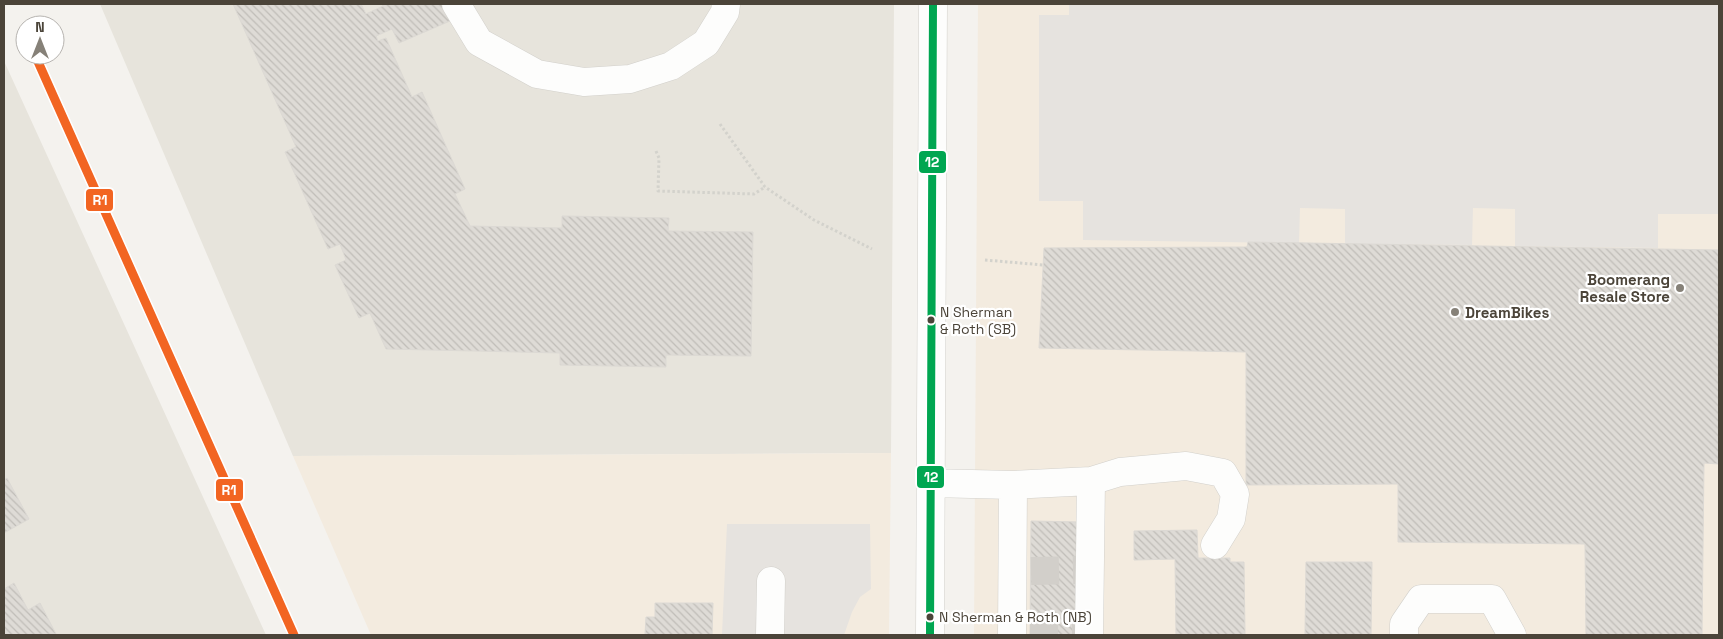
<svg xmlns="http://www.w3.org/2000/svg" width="1723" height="639" font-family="'Space Grotesk',sans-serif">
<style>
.residential{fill:#e7e4dc}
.commercial{fill:#f3ebdf}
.parking{fill:#e6e3df}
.building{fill:url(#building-back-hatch);stroke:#dcd9d4}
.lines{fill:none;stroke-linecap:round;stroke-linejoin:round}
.minor-tunnel{stroke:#d2cfca;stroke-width:28;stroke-dasharray:28 14;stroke-linecap:butt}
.minor-casing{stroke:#d2d0cb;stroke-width:29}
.path{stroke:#d3d2cc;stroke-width:3;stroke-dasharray:2.5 2.5;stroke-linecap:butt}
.minor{stroke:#fdfdfc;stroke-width:28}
.bus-1-casing{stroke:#fff;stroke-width:11}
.bus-1{stroke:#00a651;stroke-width:8}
.rail-1-casing{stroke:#fff;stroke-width:12}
.rail-1{stroke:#f26522;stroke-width:9}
.poi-dot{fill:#868178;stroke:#fff;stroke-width:2}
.bus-dot{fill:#4b4439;stroke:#fff;stroke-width:2}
.labels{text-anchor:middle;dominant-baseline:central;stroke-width:4.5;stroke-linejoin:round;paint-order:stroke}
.bus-label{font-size:14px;fill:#4b4439;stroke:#fff;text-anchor:start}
.poi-label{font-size:15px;font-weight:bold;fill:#4b4439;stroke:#fff;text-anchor:end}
.line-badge{stroke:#fff;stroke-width:2}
.badge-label{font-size:14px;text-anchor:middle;font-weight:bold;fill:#fff}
</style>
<defs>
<pattern id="building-back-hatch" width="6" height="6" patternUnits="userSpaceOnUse" patternTransform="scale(1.25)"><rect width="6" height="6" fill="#dedbd6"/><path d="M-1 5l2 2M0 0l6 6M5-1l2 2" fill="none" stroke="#c0bdb8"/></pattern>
</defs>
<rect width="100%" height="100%" fill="#f4f2ee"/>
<!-- residential -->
<path class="residential" d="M 100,4 L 894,4 L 891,453 L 293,456 Z
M 4,61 L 266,635 L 4,635 Z"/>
<!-- commercial -->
<path class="commercial" d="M 978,4 L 1719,4 L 1719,635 L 974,635 Z
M 891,453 L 889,635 L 371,635 L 293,456 Z"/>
<!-- parking -->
<path class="parking" d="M 1069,4 L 1719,4 L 1719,214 L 1658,214 L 1658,248 L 1515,246 L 1515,209 L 1473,208 L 1472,245 L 1345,244 L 1345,209 L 1300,208 L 1299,243 L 1083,240 L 1083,201 L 1039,201 L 1039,15 L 1069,15 Z
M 727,524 L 870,524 L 871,589 L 860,597 L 852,612 L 844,635 L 722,635 Z"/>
<!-- building -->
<path class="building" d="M 233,4 L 361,4 L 366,14 L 383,6 L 382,4 L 443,4 L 450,21 L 399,43 L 392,29 L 376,36 L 378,41 L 386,38 L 412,97 L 422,92 L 465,189 L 455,194 L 470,226 L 562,228 L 562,216 L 669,218 L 668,231 L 753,232 L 751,356 L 666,355 L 666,367 L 560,365 L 560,353 L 386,349 L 370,313 L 359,318 L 335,265 L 346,260 L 340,244 L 328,249 L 285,152 L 296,147 Z
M 1248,242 L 1719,250 L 1719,464 L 1704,463 L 1702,635 L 1586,635 L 1585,544 L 1398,542 L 1398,484 L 1246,485 L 1246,352 L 1039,348 L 1044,248 L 1247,247 Z
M 7,478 L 29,519 L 4,533 L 4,480 Z
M 1031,521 L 1080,522 L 1078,635 L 1030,635 Z
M 1197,530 L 1198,558 L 1230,558 L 1230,562 L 1244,562 L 1245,635 L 1176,635 L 1175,559 L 1134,560 L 1134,531 Z
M 1306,562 L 1372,562 L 1371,635 L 1305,635 Z
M 14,583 L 28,610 L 40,603 L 56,634 L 4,635 L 4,589 Z
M 655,603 L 713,603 L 712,635 L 645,635 L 646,617 L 655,617 Z"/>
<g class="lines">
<!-- minor-tunnel -->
<path class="minor-tunnel" d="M 1031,571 L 1079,570
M 1030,631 L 1078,632"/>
<!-- minor casing -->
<g class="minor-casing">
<path id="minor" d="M 456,4 L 479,42 L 537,74 L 584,82 L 630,79 L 671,66 L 706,43 L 725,12 L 726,4
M 1091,481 L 1120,472 L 1186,466 L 1223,473 L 1235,494 L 1231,519 L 1215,545
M 930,483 L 1013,485 L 1091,481 L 1089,635
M 770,635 L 771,581
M 930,635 L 933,4
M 1012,635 L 1013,485
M 1404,635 L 1404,624 L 1421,599 L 1492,599 L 1512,635"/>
</g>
<!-- path -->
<path class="path" d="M 720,124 L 765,187 L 814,220 L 872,249
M 656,151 L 659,158 L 658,191 L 754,194 L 765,187
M 985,260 L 1043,265"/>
<!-- minor -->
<use href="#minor" class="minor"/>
<!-- bus-1 casing -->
<g class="bus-1-casing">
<path id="bus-1" d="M 930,635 L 933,4"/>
</g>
<!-- bus-1 -->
<use href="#bus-1" class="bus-1"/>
<!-- rail-1 casing -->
<g class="rail-1-casing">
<path id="rail-1" d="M 35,55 L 294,635"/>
</g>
<!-- rail-1 -->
<use href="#rail-1" class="rail-1"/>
</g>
<!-- markers -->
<g class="poi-dot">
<circle cx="1680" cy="288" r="5"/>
<circle cx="1455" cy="312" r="5"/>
</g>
<g class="bus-dot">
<circle cx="931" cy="320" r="4.5"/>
<circle cx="930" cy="617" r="4.5"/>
</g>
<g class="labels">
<!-- bus labels -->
<g class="bus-label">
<text x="940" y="312">N Sherman<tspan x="940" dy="17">&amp; Roth (SB)</tspan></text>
<text x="939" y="617">N Sherman &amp; Roth (NB)</text>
</g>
<!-- poi labels -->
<g class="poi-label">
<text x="1670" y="279">Boomerang<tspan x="1670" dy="17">Resale Store</tspan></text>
<text x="1465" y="312" text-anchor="start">DreamBikes</text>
</g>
</g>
<g class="line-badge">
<rect x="918" y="150" width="29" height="24" rx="5" fill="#00a651"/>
<rect x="85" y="188" width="29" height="24" rx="5" fill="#f26522"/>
<rect x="916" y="465" width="29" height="24" rx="5" fill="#00a651"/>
<rect x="215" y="478" width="29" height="24" rx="5" fill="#f26522"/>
</g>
<g class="badge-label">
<text x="932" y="167">12</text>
<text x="100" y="205">R1</text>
<text x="931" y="482">12</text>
<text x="229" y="495">R1</text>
</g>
<!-- border -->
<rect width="1723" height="639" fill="none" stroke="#4b4439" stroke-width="10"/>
<!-- north arrow -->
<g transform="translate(40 40)"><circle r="24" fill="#ffffff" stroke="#b7b4b0"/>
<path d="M0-4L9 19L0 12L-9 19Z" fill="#868178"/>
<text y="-8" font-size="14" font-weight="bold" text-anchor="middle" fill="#4b4439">N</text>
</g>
</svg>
